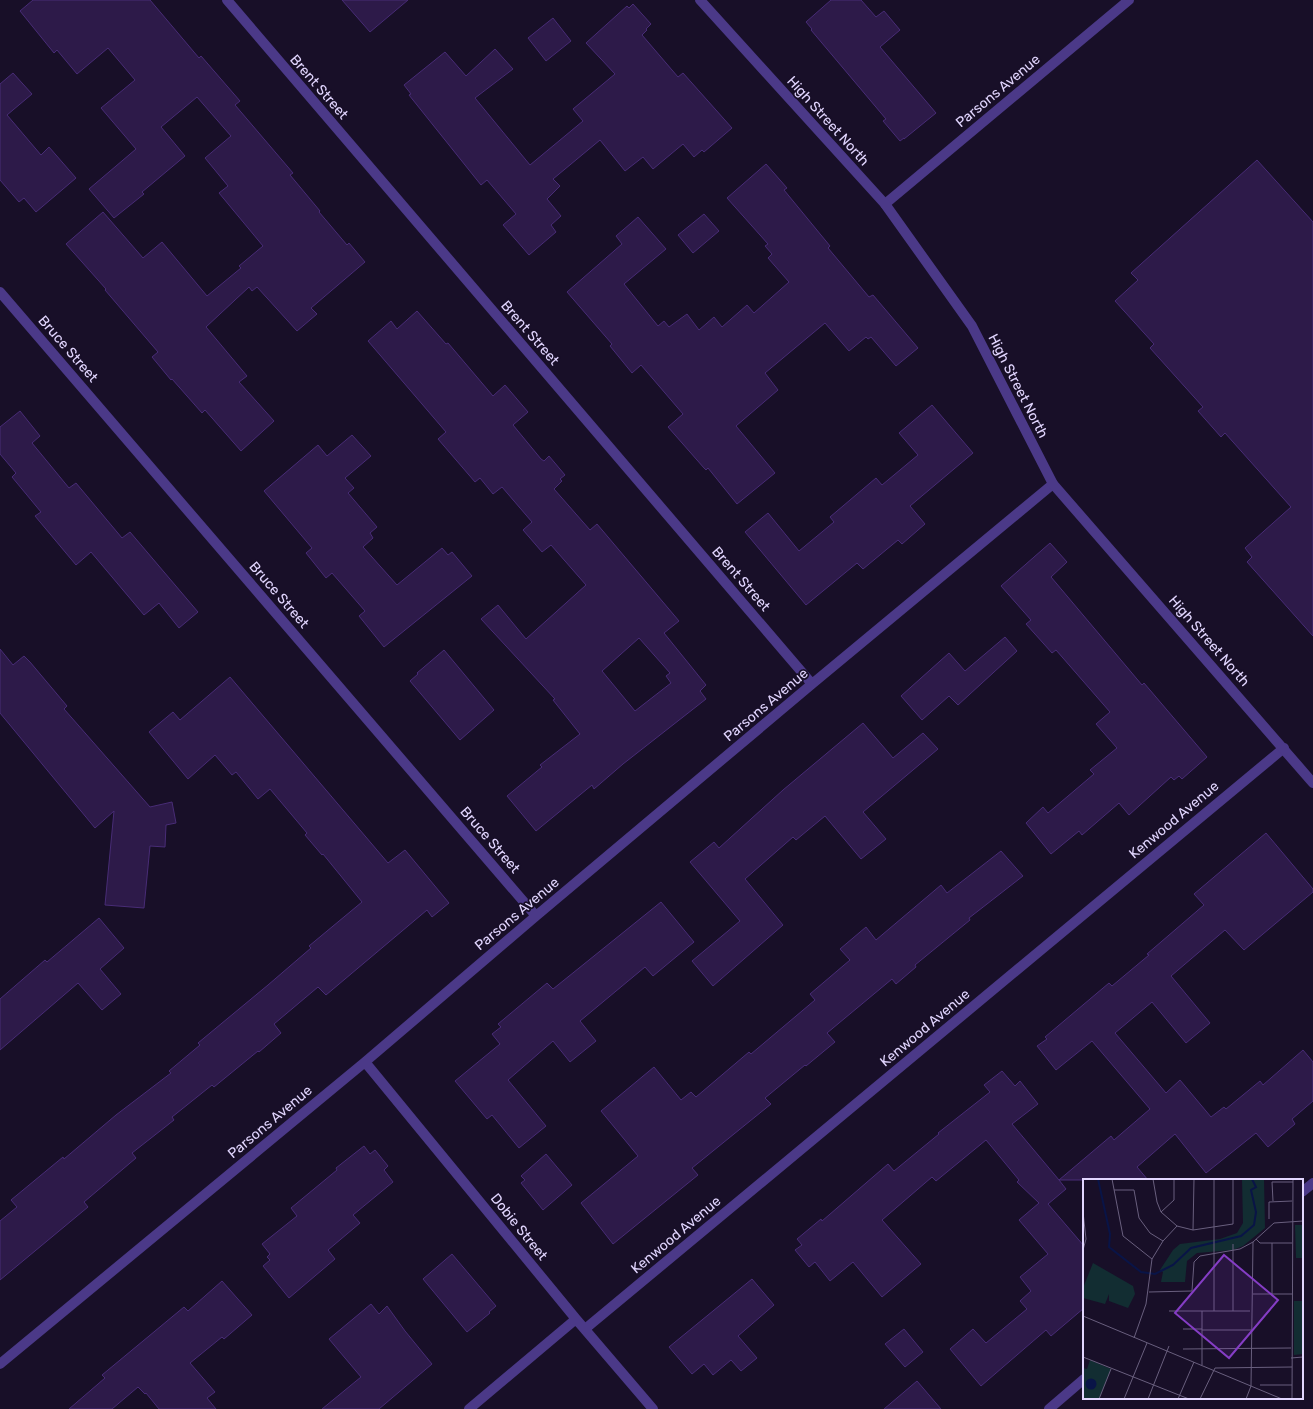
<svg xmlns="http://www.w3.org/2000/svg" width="1313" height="1409" font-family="Rubik,sans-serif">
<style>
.building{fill:#2d1a49;stroke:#482c76;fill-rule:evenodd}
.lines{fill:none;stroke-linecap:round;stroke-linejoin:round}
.minor{stroke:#4b3988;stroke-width:10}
.tertiary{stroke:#4b3988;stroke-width:10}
.labels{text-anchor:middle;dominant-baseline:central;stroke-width:3.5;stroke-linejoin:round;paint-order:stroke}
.street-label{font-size:14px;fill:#e2d6ff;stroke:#180f28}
.inset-river{fill:none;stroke:#091447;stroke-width:2}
.inset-road{fill:none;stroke:#695f7e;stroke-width:1}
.view{fill:#853dc5;fill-opacity:0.15;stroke:#853dc5;stroke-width:2}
.inset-edge{fill:none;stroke:#e2d6ff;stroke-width:2}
</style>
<rect width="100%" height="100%" fill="#180f28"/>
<!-- building -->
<path class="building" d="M 33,0 L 150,0 L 199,58 L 201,56 L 240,101 L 235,105 L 293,173 L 290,175 L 320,211 L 319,212 L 347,245 L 349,243 L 365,262 L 311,308 L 317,314 L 297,331 L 257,287 L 252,291 L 249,287 L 206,327 L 247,376 L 239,382 L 274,421 L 241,451 L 205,410 L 202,413 L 172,379 L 171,380 L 152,357 L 158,352 L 105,290 L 106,289 L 66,244 L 103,212 L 143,258 L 162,242 L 207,296 L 241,268 L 239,266 L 263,246 L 219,193 L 228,186 L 205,158 L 231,136 L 197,97 L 161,127 L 185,156 L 142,192 L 144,194 L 114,218 L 89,189 L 136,149 L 101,108 L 135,80 L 108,48 L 77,74 L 57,50 L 54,53 L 20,11 Z
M 342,0 L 408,0 L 370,32 Z
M 831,0 L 861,0 L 876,17 L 884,11 L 900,30 L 880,47 L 936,113 L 904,139 L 904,138 L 900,141 L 883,121 L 886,119 L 811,30 L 812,29 L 806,22 Z
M 633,4 L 651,24 L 646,29 L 647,30 L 642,35 L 678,77 L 683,73 L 732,128 L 704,152 L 702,150 L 694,157 L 683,144 L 653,169 L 643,157 L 625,171 L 600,140 L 553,179 L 560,186 L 547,199 L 561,216 L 551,225 L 556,232 L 529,255 L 503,225 L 516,214 L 487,180 L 481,185 L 409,95 L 411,94 L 404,85 L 445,52 L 466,76 L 495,49 L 513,69 L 475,98 L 530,165 L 583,121 L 573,109 L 615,74 L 586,43 L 627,6 L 629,8 Z
M 553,18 L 571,41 L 546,61 L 528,38 Z
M 13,73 L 32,94 L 7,115 L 41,155 L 49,147 L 76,178 L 36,212 L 24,198 L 19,202 L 0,180 L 0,84 Z
M 1257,160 L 1313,222 L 1313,636 L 1247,562 L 1252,557 L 1245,548 L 1291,507 L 1225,433 L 1221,437 L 1198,411 L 1203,407 L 1150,348 L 1154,344 L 1115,301 L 1138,280 L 1131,273 Z
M 766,164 L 787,188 L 784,190 L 830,246 L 828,248 L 869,297 L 873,295 L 918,348 L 896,366 L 871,337 L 868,339 L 866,337 L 849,351 L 825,323 L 765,373 L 778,390 L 736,426 L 775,473 L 737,504 L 708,468 L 706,470 L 704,468 L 668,427 L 683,414 L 641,365 L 632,373 L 610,346 L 612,344 L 567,292 L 622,244 L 616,236 L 638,217 L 666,249 L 624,284 L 658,326 L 664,321 L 669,327 L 687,314 L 699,330 L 714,317 L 722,327 L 747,305 L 754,313 L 789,282 L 768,258 L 772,254 L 765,246 L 768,244 L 727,198 Z
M 704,214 L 719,231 L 693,253 L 678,235 Z
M 417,311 L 446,344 L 448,343 L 493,396 L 505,385 L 528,412 L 513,425 L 541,459 L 544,461 L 549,456 L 565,475 L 560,479 L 562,481 L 554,489 L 590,530 L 597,524 L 679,621 L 664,633 L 706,685 L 700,691 L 706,699 L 623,764 L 594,789 L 592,785 L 536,831 L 507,796 L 542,767 L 540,765 L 580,734 L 553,700 L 555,699 L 481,619 L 498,605 L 526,639 L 586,585 L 551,545 L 542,552 L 523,530 L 532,522 L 502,487 L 493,494 L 480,478 L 475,482 L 438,439 L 446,432 L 368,341 L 391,321 L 397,329 ZM 639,638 L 670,673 L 666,676 L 671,683 L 635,711 L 602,671 Z
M 932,405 L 973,453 L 910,506 L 925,524 L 902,544 L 898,540 L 863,569 L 857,563 L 806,605 L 745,532 L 768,513 L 799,551 L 834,522 L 830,517 L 876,478 L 882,485 L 918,455 L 899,433 Z
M 20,411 L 40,436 L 32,443 L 69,488 L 76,483 L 122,538 L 130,532 L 198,612 L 179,628 L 159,603 L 144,615 L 91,552 L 76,565 L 35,516 L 41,512 L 12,477 L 16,473 L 0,454 L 0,427 Z
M 352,435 L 371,456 L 345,478 L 354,488 L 348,493 L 377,527 L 370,533 L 373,538 L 363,547 L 397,585 L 442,548 L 448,555 L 452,552 L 472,576 L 384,647 L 359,616 L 365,611 L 332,573 L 326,578 L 306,553 L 312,548 L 264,491 L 318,445 L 327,456 Z
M 1050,543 L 1067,562 L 1051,577 L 1142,685 L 1144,683 L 1207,757 L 1182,779 L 1179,776 L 1174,780 L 1171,777 L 1129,815 L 1119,803 L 1082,835 L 1079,831 L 1051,854 L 1026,823 L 1043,807 L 1048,813 L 1094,774 L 1090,770 L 1117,748 L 1096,724 L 1110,712 L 1056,650 L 1052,653 L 1026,624 L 1031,620 L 1001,586 Z
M 1005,637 L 1017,651 L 958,705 L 949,696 L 922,720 L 901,696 L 949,653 L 965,671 Z
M 0,649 L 13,665 L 24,656 L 30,662 L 67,706 L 64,709 L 150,807 L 172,802 L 176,823 L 166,825 L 165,847 L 150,846 L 144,908 L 105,905 L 114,811 L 95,828 L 0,713 Z
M 444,650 L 494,710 L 460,740 L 410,681 L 418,674 L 417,673 Z
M 230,677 L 388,863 L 405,850 L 449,903 L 432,917 L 427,910 L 326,995 L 318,987 L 274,1024 L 281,1033 L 259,1052 L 258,1051 L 214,1087 L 212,1085 L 172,1117 L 174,1120 L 132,1153 L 136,1158 L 84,1202 L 88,1207 L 0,1280 L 0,1221 L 17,1207 L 11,1200 L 63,1157 L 64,1159 L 116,1115 L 171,1073 L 169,1071 L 200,1045 L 198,1043 L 268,985 L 311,948 L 309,946 L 362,902 L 323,854 L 322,855 L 305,835 L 307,833 L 270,789 L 258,799 L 236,772 L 232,775 L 215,755 L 188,779 L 149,732 L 173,712 L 180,720 Z
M 863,723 L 893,758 L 923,733 L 938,749 L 863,812 L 886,839 L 861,859 L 825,816 L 796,840 L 793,837 L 745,879 L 783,925 L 713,986 L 692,961 L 740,921 L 690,862 L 714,842 L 719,848 L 783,790 Z
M 1266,833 L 1313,889 L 1313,892 L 1244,950 L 1225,930 L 1171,976 L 1210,1023 L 1186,1043 L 1152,1002 L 1115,1033 L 1166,1093 L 1180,1080 L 1211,1117 L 1224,1107 L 1226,1109 L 1260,1081 L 1263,1085 L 1303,1050 L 1313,1062 L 1313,1101 L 1292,1119 L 1295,1124 L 1268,1147 L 1256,1133 L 1206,1173 L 1175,1134 L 1137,1167 L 1148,1180 L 1059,1180 L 1066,1189 L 1048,1204 L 1084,1246 L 1084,1308 L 1051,1336 L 1046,1330 L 981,1386 L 950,1349 L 973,1329 L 986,1343 L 1027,1309 L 1020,1301 L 1031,1291 L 1020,1277 L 1048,1254 L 1019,1220 L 1039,1203 L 1017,1182 L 1019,1180 L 986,1140 L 936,1181 L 932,1177 L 882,1220 L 921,1264 L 882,1297 L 853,1262 L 830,1281 L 815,1262 L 809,1267 L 795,1250 L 802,1245 L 797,1239 L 821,1219 L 822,1221 L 888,1164 L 894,1171 L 939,1134 L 938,1133 L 990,1092 L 984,1085 L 1002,1071 L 1015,1086 L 1020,1081 L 1038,1104 L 1012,1124 L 1059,1180 L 1111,1136 L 1114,1140 L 1150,1109 L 1092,1041 L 1056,1070 L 1037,1046 L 1047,1039 L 1045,1037 L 1109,983 L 1112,986 L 1149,955 L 1147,954 L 1204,905 L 1194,894 Z
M 1001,851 L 1023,876 L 969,918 L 970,920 L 915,965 L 916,967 L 896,984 L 892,979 L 827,1033 L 835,1042 L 806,1066 L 805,1065 L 765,1098 L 771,1104 L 692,1168 L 698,1175 L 613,1244 L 581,1203 L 638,1156 L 601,1111 L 654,1067 L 681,1100 L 691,1092 L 696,1097 L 749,1052 L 751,1054 L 815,1000 L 810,994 L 850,960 L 840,949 L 866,927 L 876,940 L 941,885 L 947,893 Z
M 661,902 L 694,942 L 653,976 L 645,967 L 580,1021 L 596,1041 L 570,1062 L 553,1041 L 508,1080 L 546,1126 L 519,1148 L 492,1115 L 487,1119 L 455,1081 L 500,1044 L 492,1034 L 501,1027 L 498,1024 L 547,983 L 553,989 Z
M 99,918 L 124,948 L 100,969 L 121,994 L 102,1010 L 78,983 L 0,1050 L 0,999 L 45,960 L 47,962 Z
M 364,1146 L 370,1154 L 375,1150 L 388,1166 L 384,1170 L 393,1182 L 353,1215 L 360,1223 L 328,1250 L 335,1259 L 289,1298 L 263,1266 L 270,1260 L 267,1257 L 270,1254 L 262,1244 L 297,1216 L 291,1208 L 337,1170 L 336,1168 Z
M 546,1154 L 572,1185 L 543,1210 L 521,1183 L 525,1180 L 521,1176 Z
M 452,1254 L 496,1306 L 489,1312 L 490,1313 L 467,1332 L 423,1279 Z
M 752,1279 L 774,1305 L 738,1336 L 757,1358 L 741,1371 L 731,1360 L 713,1375 L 704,1364 L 692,1374 L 669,1347 Z
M 222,1281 L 252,1315 L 224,1339 L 222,1337 L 190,1363 L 215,1392 L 207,1398 L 216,1409 L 159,1409 L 146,1393 L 145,1394 L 138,1387 L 112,1409 L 69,1409 L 105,1378 L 102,1375 L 184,1307 L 188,1311 Z
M 371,1304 L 379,1314 L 387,1306 L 405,1331 L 432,1364 L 379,1409 L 322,1409 L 361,1377 L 329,1339 Z
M 904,1329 L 923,1352 L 905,1367 L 885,1344 Z
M 917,1381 L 941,1409 L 884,1409 Z"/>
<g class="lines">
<!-- minor -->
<path class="minor" d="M 227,0 L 812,684
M 885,204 L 1129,0
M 0,292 L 536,916
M 365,1062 L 576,1319 L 653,1409
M 1302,1192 L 1313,1183
M 585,1329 L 1284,748
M 0,1364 L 365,1062 L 536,916 L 812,684 L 1053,484
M 469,1409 L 576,1319
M 1049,1409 L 1084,1379"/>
<!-- tertiary -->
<path class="tertiary" d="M 700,0 L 885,204 L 972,326 L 1053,484 L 1313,783"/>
</g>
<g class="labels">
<!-- street labels -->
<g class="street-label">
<text transform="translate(319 87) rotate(49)">Brent Street</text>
<text transform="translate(998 91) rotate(-40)">Parsons Avenue</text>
<text transform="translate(828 121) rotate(48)">High Street North</text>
<text transform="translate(530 333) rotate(49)">Brent Street</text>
<text transform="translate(68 349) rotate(49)">Bruce Street</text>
<text transform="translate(1018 386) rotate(63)">High Street North</text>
<text transform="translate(741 579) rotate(49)">Brent Street</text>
<text transform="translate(279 595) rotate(49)">Bruce Street</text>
<text transform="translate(1209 641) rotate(49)">High Street North</text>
<text transform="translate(766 705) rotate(-40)">Parsons Avenue</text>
<text transform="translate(1174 820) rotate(-40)">Kenwood Avenue</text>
<text transform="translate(490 840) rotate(49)">Bruce Street</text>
<text transform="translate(517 914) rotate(-40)">Parsons Avenue</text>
<text transform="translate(925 1028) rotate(-40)">Kenwood Avenue</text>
<text transform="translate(270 1122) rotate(-40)">Parsons Avenue</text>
<text transform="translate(519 1227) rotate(51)">Dobie Street</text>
<text transform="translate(676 1235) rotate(-40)">Kenwood Avenue</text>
</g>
</g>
<!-- overview -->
<g transform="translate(1083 1179)">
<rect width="220" height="220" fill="#180f28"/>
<path d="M 159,0 L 181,0 L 182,49 L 160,67 L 150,71 L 114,74 L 104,82 L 102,103 L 78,103 L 80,93 L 77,91 L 90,71 L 97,65 L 137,60 L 154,54 L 160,44 ZM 212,46 L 220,46 L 220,79 L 213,79 ZM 10,84 L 50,107 L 52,115 L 45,129 L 26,122 L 26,115 L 22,125 L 0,119 L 0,109 ZM 211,122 L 220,122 L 220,175 L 211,176 ZM 7,181 L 28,190 L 16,220 L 0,220 L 0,189 L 4,190 Z" fill="#122d32"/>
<path d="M2.5 205a5.5 5.5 0 1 1 11 0a5.5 5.5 0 1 1-11 0Z" fill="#091447"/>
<path class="inset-river" d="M 15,0 L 27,55 L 26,68 L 58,93 L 72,95 L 90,86 L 108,69 L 158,57 L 171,46 L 173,33 L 168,11 L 173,8 L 169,0"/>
<path class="inset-road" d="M 29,0 L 40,57 L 69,80M 70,0 L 74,23 L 78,33 L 94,47 L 110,51 L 150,45 L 150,0M 131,0 L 131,132M 31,11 L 51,11 L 56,39 L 67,54 L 80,62M 190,22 L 189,3 L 210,3M 0,33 L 3,60 L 0,71M 78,33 L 91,21 L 91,0M 186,40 L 186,23 L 209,22M 110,51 L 111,0M 173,60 L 177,64 L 209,64M 189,64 L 189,115M 150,65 L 150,132M 66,113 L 109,112 L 111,83 L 117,77 L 157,70 L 170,63 L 191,44 L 220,42M 170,115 L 209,115M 86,132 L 167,132M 0,137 L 199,220M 100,150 L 119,150M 119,151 L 168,151M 51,159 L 63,125 L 69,80 L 80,62 L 94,47M 100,170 L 208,169M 0,178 L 106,220M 208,179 L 220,178M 119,186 L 119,132M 177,206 L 209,206M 168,207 L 170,63M 16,220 L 28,190M 41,220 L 64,164M 65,220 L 86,167M 95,220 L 111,183M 117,220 L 132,189 L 209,188M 163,220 L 168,207M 209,220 L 210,0"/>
<path class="view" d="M 141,76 L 195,121 L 146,179 L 92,134 Z"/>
<rect width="220" height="220" class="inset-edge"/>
</g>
</svg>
